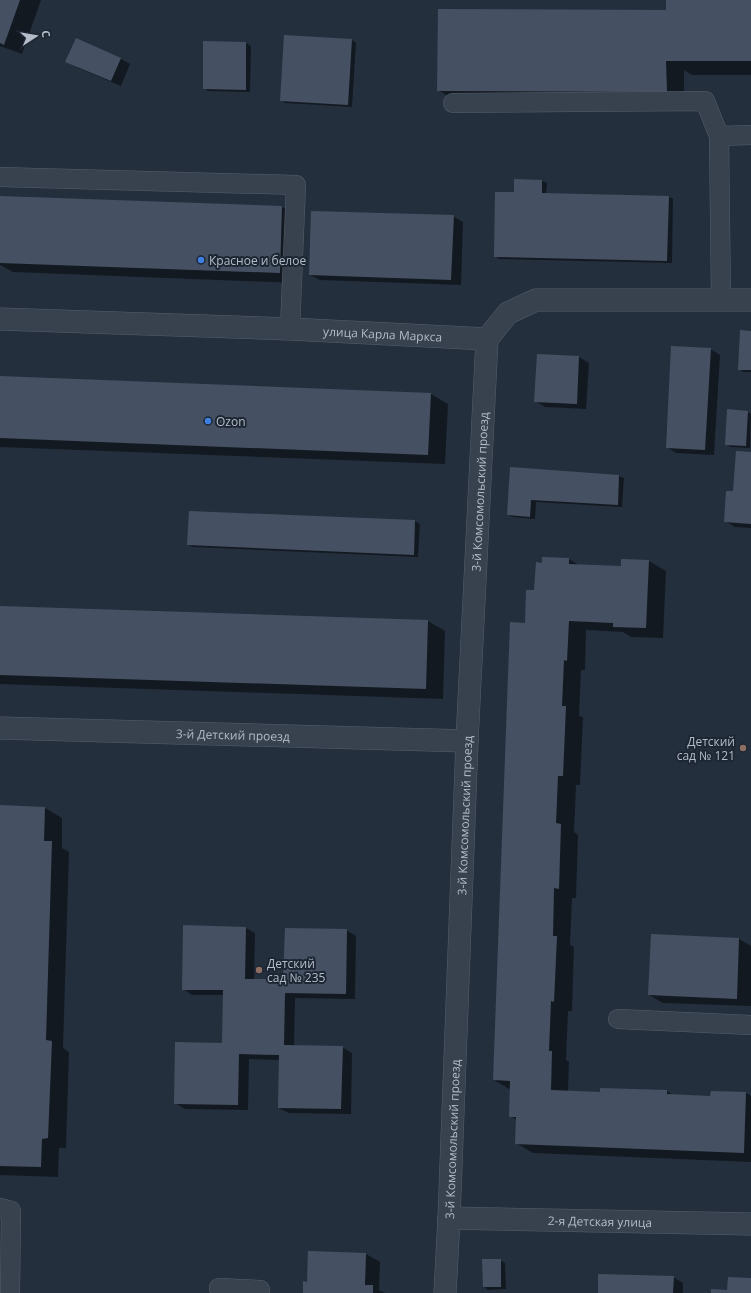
<svg xmlns="http://www.w3.org/2000/svg" width="751" height="1293" font-family="'Open Sans',sans-serif">
<style>
.shadow{fill:#0007}
.building{fill:#455162}
.lines{fill:none;stroke-linecap:round;stroke-linejoin:round}
.service-casing{stroke:#565f6c;stroke-width:20}
.minor-casing{stroke:#565f6c;stroke-width:23}
.service{stroke:#38414e;stroke-width:19}
.minor{stroke:#38414e;stroke-width:22}
.shop-dot{fill:#3f7fe0;stroke:#1d2633;stroke-width:1.5}
.education-dot{fill:#8d6e63;stroke:#1d2633;stroke-width:1.5}
.labels{text-anchor:middle;dominant-baseline:central;stroke-width:4;stroke-linejoin:round;paint-order:stroke}
.poi-label{font-size:12px;fill:#b4bcc9;stroke:#1d2633;text-anchor:start}
.street-label{font-size:12px;fill:#b4bcc9;stroke:#1d2633}
</style>
<rect width="100%" height="100%" fill="#242f3e"/>
<!-- shadow -->
<path class="shadow" d="M 0,0 L 41,0 L 22,54 L 0,46 Z
M 667,0 L 751,0 L 751,75 L 692,75 L 684,70 L 684,101 L 456,101 L 438,90 L 667,11 Z
M 352,40 L 356,43 L 352,107 L 286,103 L 281,101 Z
M 204,42 L 246,43 L 251,46 L 250,92 L 208,91 L 204,88 Z
M 121,59 L 130,64 L 121,86 L 76,67 L 66,61 Z
M 515,180 L 542,181 L 547,183 L 546,194 L 669,197 L 673,199 L 672,263 L 499,259 L 495,256 L 515,193 Z
M 0,197 L 282,207 L 300,217 L 297,283 L 13,272 L 0,265 Z
M 453,216 L 463,222 L 461,285 L 320,280 L 310,275 Z
M 751,332 L 751,372 L 743,372 L 739,369 Z
M 710,349 L 720,355 L 714,455 L 676,453 L 667,447 Z
M 538,355 L 579,357 L 589,363 L 586,409 L 545,407 L 535,401 Z
M 0,377 L 431,394 L 448,404 L 445,464 L 0,447 Z
M 748,412 L 751,414 L 750,448 L 731,447 L 726,444 Z
M 751,453 L 751,528 L 735,527 L 725,521 L 734,492 Z
M 511,468 L 619,476 L 624,478 L 622,507 L 536,502 L 535,519 L 513,517 L 508,515 Z
M 190,512 L 415,521 L 420,524 L 418,557 L 193,547 L 188,545 Z
M 569,559 L 579,565 L 621,567 L 649,561 L 666,571 L 663,638 L 631,637 L 623,632 L 586,630 L 585,670 L 581,670 L 579,716 L 583,717 L 580,785 L 576,785 L 574,832 L 578,835 L 576,898 L 572,898 L 570,945 L 574,947 L 572,1011 L 568,1011 L 566,1060 L 569,1062 L 568,1091 L 601,1093 L 601,1089 L 667,1091 L 675,1096 L 711,1097 L 746,1093 L 751,1096 L 751,1162 L 533,1153 L 516,1143 L 517,1120 L 510,1116 L 511,1090 L 494,1080 L 526,624 L 543,564 Z
M 0,607 L 428,621 L 445,631 L 443,699 L 0,684 Z
M 0,806 L 45,808 L 62,818 L 62,848 L 69,852 L 63,1048 L 69,1052 L 66,1148 L 59,1148 L 58,1177 L 0,1175 Z
M 246,928 L 255,933 L 254,980 L 284,980 L 346,930 L 356,936 L 355,999 L 295,998 L 294,1046 L 342,1047 L 352,1053 L 351,1114 L 289,1113 L 279,1108 L 280,1060 L 249,1059 L 248,1110 L 185,1109 L 175,1103 L 223,1044 L 224,995 L 192,995 L 183,989 Z
M 739,939 L 751,946 L 751,1006 L 663,1003 L 649,995 Z
M 309,1252 L 366,1254 L 380,1262 L 379,1290 L 385,1293 L 304,1293 L 308,1283 Z
M 500,1260 L 505,1263 L 506,1289 L 488,1290 L 484,1287 Z
M 673,1277 L 683,1283 L 683,1293 L 599,1293 Z"/>
<!-- building -->
<path class="building" d="M 0,0 L 20,0 L 4,45 L 0,43 Z
M 666,0 L 751,0 L 751,61 L 666,61 L 667,92 L 437,91 L 438,9 L 666,10 Z
M 284,35 L 352,39 L 348,105 L 280,101 Z
M 76,38 L 121,58 L 111,81 L 65,62 Z
M 203,41 L 246,42 L 246,90 L 203,89 Z
M 514,179 L 542,180 L 542,193 L 669,196 L 667,261 L 494,257 L 495,192 L 514,192 Z
M 0,196 L 282,206 L 280,273 L 0,263 Z
M 311,211 L 454,215 L 451,280 L 309,275 Z
M 740,330 L 751,331 L 751,370 L 738,370 Z
M 671,346 L 711,348 L 705,450 L 666,448 Z
M 537,354 L 579,356 L 577,404 L 534,402 Z
M 0,376 L 431,393 L 428,455 L 0,438 Z
M 727,409 L 748,411 L 746,446 L 725,445 Z
M 736,451 L 751,452 L 751,524 L 724,522 L 726,491 L 733,491 Z
M 510,467 L 619,475 L 618,505 L 531,500 L 530,517 L 507,515 Z
M 189,511 L 415,520 L 414,555 L 187,545 Z
M 542,557 L 569,558 L 569,564 L 621,566 L 621,559 L 649,560 L 646,628 L 613,627 L 613,623 L 569,621 L 567,661 L 564,660 L 562,706 L 566,706 L 563,776 L 558,776 L 556,823 L 561,824 L 559,889 L 554,888 L 553,936 L 557,936 L 554,1002 L 551,1001 L 549,1051 L 552,1051 L 551,1090 L 600,1092 L 600,1088 L 667,1090 L 667,1094 L 710,1096 L 711,1091 L 746,1092 L 744,1153 L 515,1144 L 516,1117 L 509,1117 L 510,1081 L 493,1080 L 510,622 L 525,623 L 526,590 L 534,590 L 536,562 L 542,563 Z
M 0,606 L 428,620 L 426,689 L 0,675 Z
M 0,805 L 45,807 L 44,841 L 52,841 L 46,1040 L 52,1041 L 48,1138 L 42,1139 L 41,1167 L 0,1166 Z
M 183,925 L 246,927 L 245,979 L 283,979 L 285,928 L 347,929 L 346,994 L 285,993 L 284,1045 L 343,1046 L 341,1109 L 278,1108 L 279,1055 L 239,1054 L 238,1105 L 174,1104 L 175,1042 L 222,1043 L 223,990 L 182,990 Z
M 651,934 L 739,938 L 737,999 L 648,995 Z
M 308,1251 L 366,1253 L 365,1285 L 373,1285 L 373,1293 L 303,1293 L 303,1281 L 307,1282 Z
M 482,1259 L 501,1259 L 501,1287 L 483,1287 Z
M 598,1274 L 674,1276 L 673,1293 L 598,1293 Z
M 728,1277 L 751,1278 L 751,1293 L 711,1293 L 711,1289 L 727,1290 Z"/>
<g class="lines">
<!-- service casing -->
<g class="service-casing">
<path id="service" d="M 453,103 L 705,101 L 719,136
M 0,177 L 296,185 L 290,329
M 721,300 L 719,136 L 751,135
M 618,1019 L 751,1025
M 0,1208 L 11,1211 L 10,1293
M 219,1288 L 260,1290 L 260,1293"/>
</g>
<!-- minor casing -->
<g class="minor-casing">
<g id="minor">
<path id="s1" d="M 0,319 L 290,329 L 487,339"/>
<path d="M 487,339 L 508,313 L 536,300 L 751,300"/>
<path id="s2" d="M 0,728 L 467,741"/>
<path id="s3" d="M 449,1218 L 751,1224"/>
<path id="s4" d="M 445,1293 L 449,1218 L 467,741 L 487,339"/>
</g>
</g>
<!-- service -->
<use href="#service" class="service"/>
<!-- minor -->
<use href="#minor" class="minor"/>
</g>
<!-- markers -->
<g class="shop-dot">
<circle cx="201" cy="260" r="4"/>
<circle cx="208" cy="421" r="4"/>
</g>
<g class="education-dot">
<circle cx="743" cy="748" r="4"/>
<circle cx="259" cy="970" r="4"/>
</g>
<g class="labels">
<!-- poi labels -->
<g class="poi-label">
<text x="209" y="260">Красное и белое</text>
<text x="216" y="421">Ozon</text>
<text x="735" y="741" text-anchor="end">Детский<tspan x="735" dy="14">сад № 121</tspan></text>
<text x="267" y="963">Детский<tspan x="267" dy="14">сад № 235</tspan></text>
</g>
<!-- street labels -->
<g class="street-label">
<text stroke="none"><textPath href="#s1" startOffset="383">улица Карла Маркса</textPath></text>
<text stroke="none"><textPath href="#s4" startOffset="802">3-й Комсомольский проезд</textPath></text>
<text stroke="none"><textPath href="#s2" startOffset="233">3-й Детский проезд</textPath></text>
<text stroke="none"><textPath href="#s4" startOffset="478">3-й Комсомольский проезд</textPath></text>
<text stroke="none"><textPath href="#s4" startOffset="154">3-й Комсомольский проезд</textPath></text>
<text stroke="none"><textPath href="#s3" startOffset="151">2-я Детская улица</textPath></text>
</g>
</g>
<!-- north arrow -->
<g transform="translate(36 36) rotate(78)" stroke="#1d2633" stroke-width="3" paint-order="stroke">
<path d="M0-3L7 15L0 10L-7 15Z" fill="#b4bcc9"/>
<text y="-6" font-size="11" font-weight="bold" text-anchor="middle" fill="#b4bcc9">С</text>
</g>
</svg>
